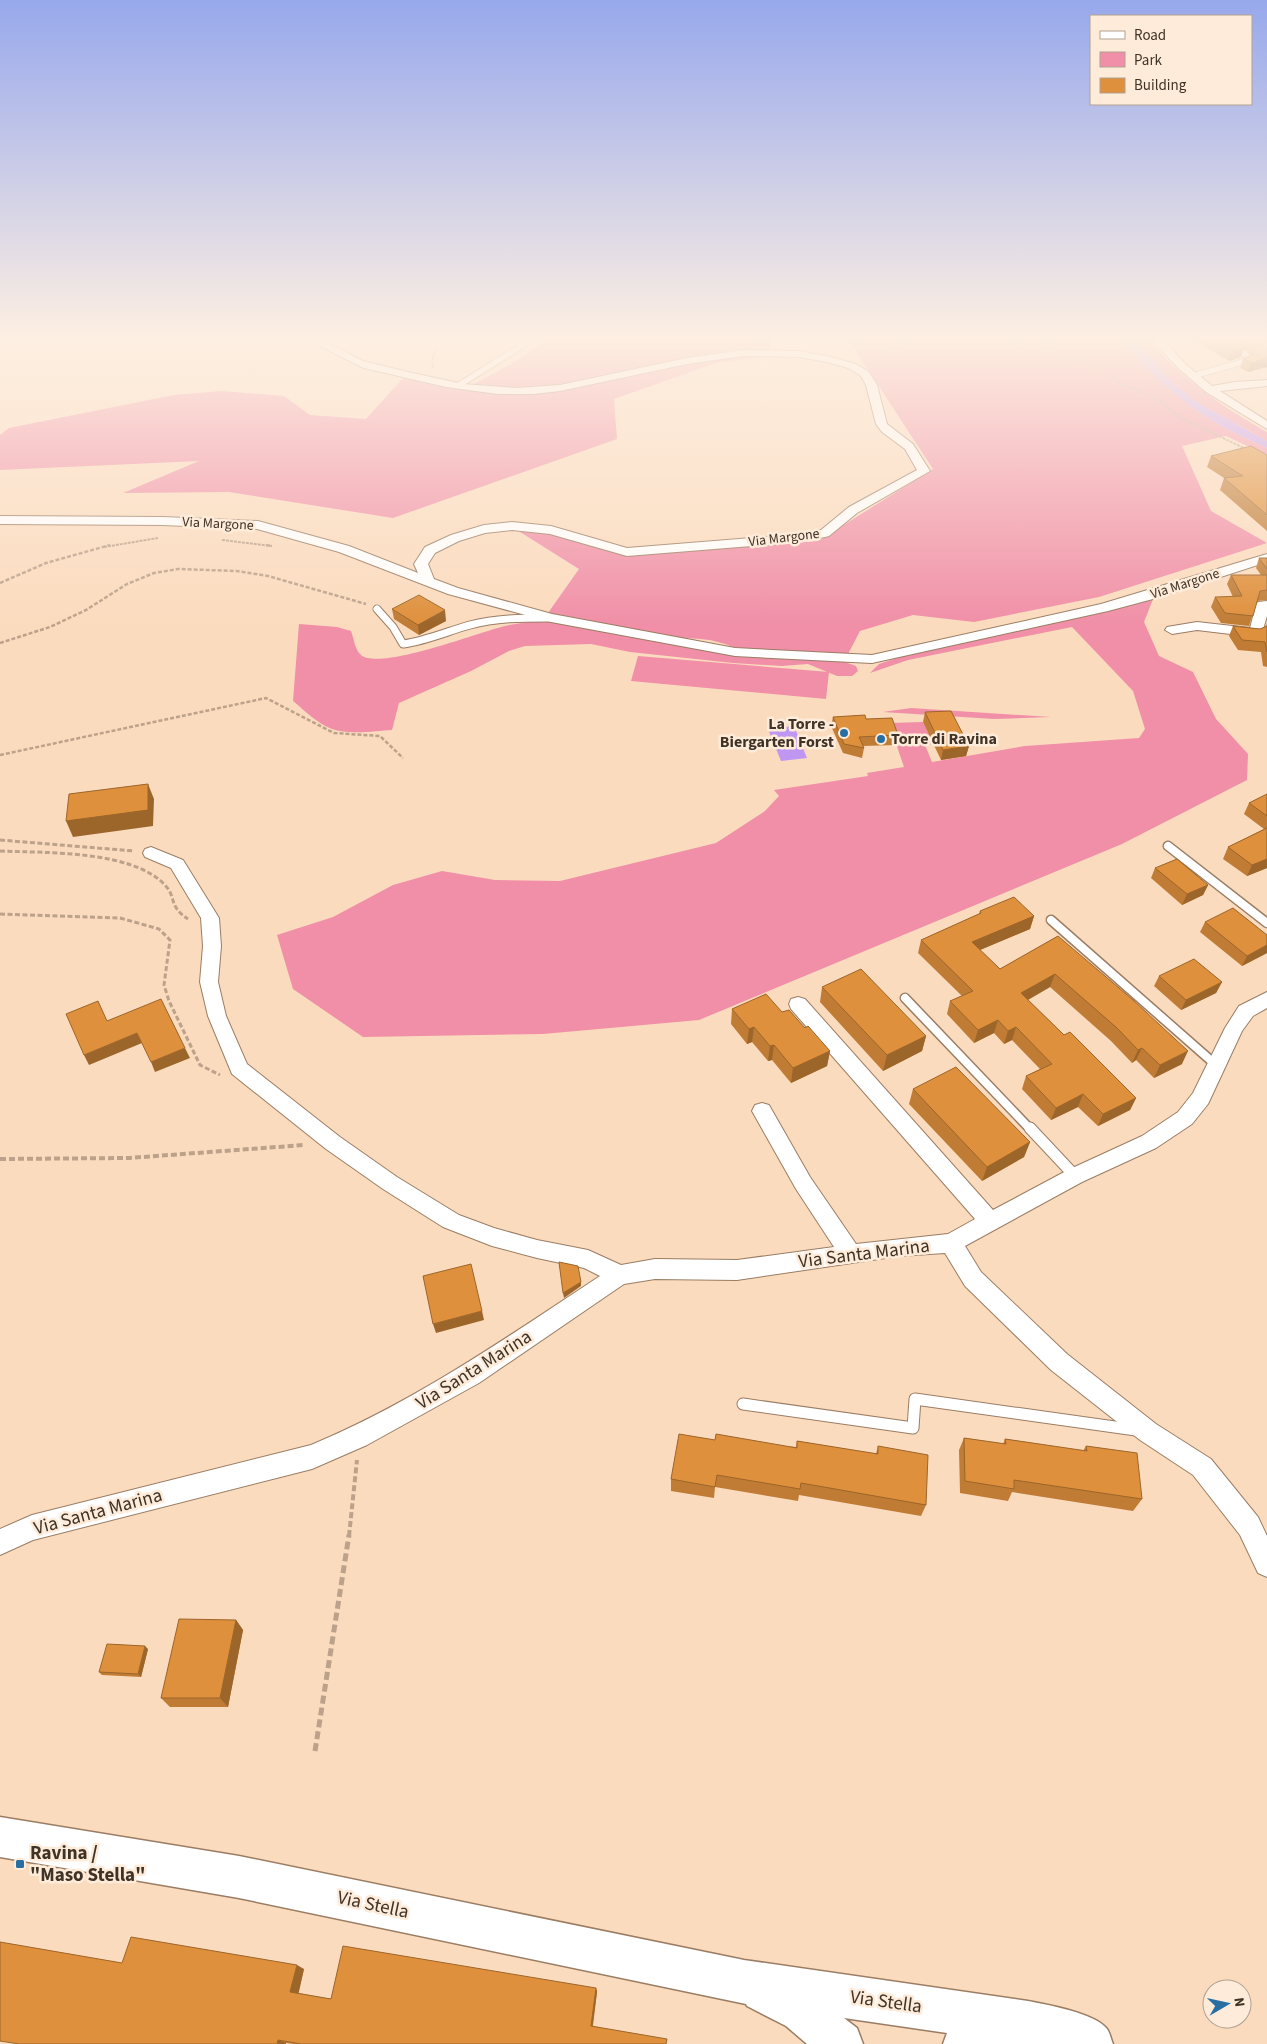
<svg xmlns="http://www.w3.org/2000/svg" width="1267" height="2044" font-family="'Source Sans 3',sans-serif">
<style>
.green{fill:#f08fa7}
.water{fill:#bf96f2}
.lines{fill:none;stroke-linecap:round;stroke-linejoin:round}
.service-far3-casing{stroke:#9a7d63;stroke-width:7}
.service-far2-casing{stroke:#9a7d63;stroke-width:9}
.service-far1-casing{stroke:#9a7d63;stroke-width:11}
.service-casing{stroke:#9a7d63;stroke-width:13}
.minor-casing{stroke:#9a7d63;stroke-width:2}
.secondary-casing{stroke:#9a7d63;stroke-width:3}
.path-far4{stroke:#bca28b;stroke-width:2;stroke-dasharray:3 1;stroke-linecap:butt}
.path-far3{stroke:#bca28b;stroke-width:2.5;stroke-dasharray:4 2;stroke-linecap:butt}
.path-far2{stroke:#bca28b;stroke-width:3;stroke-dasharray:5 2.5;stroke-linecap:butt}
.path-far1{stroke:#bca28b;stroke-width:4;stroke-dasharray:6 3;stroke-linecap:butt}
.path{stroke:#bca28b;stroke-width:5;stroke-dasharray:8 4;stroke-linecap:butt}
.service-far3{stroke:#fff;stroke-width:5.5}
.service-far2{stroke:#fff;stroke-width:7}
.service-far1{stroke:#fff;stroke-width:8}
.service{stroke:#fff;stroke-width:11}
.minor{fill:#fff;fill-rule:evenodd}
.secondary{fill:#fff;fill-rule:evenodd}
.wall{fill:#c07c34}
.shaded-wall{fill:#9c652a}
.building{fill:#df903c;stroke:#9c652a}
.poi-dot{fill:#276fa3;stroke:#feebd9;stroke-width:2}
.labels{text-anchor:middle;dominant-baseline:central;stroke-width:5;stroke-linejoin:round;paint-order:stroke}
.far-street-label{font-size:14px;fill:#3f3327;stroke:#feebd9}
.poi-label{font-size:16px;font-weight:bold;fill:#3f3327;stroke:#feebd9;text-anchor:end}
.near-street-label{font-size:19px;fill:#3f3327;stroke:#feebd9}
.near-poi-label{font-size:19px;font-weight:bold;fill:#3f3327;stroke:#feebd9;text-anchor:start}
</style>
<rect width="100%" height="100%" fill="#fbdbbe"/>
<!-- green -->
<path class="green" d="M 547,339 L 771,339 L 769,357 L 719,362 L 614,399 L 617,439 L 393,518 L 229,492 L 123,493 L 199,461 L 0,470 L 0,435 L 9,428 L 174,395 L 222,391 L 284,396 L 310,415 L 366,419 L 403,378 L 463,390 L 513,363 Z
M 848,339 L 1122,339 C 1148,371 1176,398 1211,420 C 1229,431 1248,439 1267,448 L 1267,455 L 1226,436 L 1182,446 L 1211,511 L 1267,543 L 1099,597 L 974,622 L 913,615 L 860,631 L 847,656 L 737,649 C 709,635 687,640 658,636 C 621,631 584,621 548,613 L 579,569 L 520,532 L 530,530 L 549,532 L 632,556 L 818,541 L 933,469 Z
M 1135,339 L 1149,339 C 1181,379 1223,407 1267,432 L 1267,441 L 1195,401 L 1166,377 L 1153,358 Z
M 1153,599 L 1144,622 L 1159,656 L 1193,672 L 1216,719 L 1248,754 L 1247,780 L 1122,844 L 699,1020 L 543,1034 L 363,1037 L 293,989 L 277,935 L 333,917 L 393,885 L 442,871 L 495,880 L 560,881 L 716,843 L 765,811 L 779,796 L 774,790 L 868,776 L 867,773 L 904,767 L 889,723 L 923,722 L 934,744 L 925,745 L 932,762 L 1025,746 L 1139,738 L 1145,729 L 1133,691 L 1072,627 L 908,660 L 870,673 L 879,664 L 903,656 Z
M 543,620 L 723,654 L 845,662 L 856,666 L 858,671 L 852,676 L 837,676 L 808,664 L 782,666 L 733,663 L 630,652 L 591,644 L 525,646 L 509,651 L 471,671 L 399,703 L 392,730 C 376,731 348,735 332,729 C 318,724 305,711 293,701 L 299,624 L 337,627 L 351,631 C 354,639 355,650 361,655 C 380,671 479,632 505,626 C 517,623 531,622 543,620 Z
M 638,656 L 829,672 L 826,699 L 631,681 Z
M 911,708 L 1051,717 L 994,719 L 883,712 Z"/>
<!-- water -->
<path class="water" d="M 1122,339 L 1135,339 L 1153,358 L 1166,377 L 1195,401 L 1267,441 L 1267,448 C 1248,439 1229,431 1211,420 C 1176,398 1147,371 1122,339 Z
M 794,726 L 807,758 L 781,761 L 768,729 Z"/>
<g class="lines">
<!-- service-far3 casing -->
<g class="service-far3-casing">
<path id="service-far3" d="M 1193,376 L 1246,361 L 1247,356 L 1234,346
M 459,385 L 533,339"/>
</g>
<!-- service-far2 casing -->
<g class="service-far2-casing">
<path id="service-far2" d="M 377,609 L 393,627 L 403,644 C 426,641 448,631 470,625 C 496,618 522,618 548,618"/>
</g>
<!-- service-far1 casing -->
<g class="service-far1-casing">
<path id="service-far1" d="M 1168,846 L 1267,923
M 1051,920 L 1216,1065
M 905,998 L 1031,1130"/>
</g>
<!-- service casing -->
<g class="service-casing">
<path id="service" d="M 1030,1128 L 1075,1176
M 743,1404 L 913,1428 L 915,1399 L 1136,1430"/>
</g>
<!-- minor casing -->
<g class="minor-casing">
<path id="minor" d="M 306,339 L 320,339 L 363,361 L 412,373 L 463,384 L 516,388 L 560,385 L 687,358 L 743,350 L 799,351 L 827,356 L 856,364 L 869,372 L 877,385 L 887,424 L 913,444 L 930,471 L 857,513 L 829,536 L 825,537 L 777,544 L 627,556 L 550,534 L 512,530 L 485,533 L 459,541 L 435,553 L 428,564 L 434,579 L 458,588 L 552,614 L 735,648 L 872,655 L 1101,604 L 1267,554 L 1267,562 L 1153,599 L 1108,611 L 872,663 L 735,656 L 551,622 L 448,594 L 339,552 L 257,529 L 163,525 L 0,524 L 0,516 L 163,517 L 258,521 L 349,546 L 418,573 L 414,564 L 425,547 L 451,535 L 484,525 L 512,522 L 551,526 L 627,548 L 777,536 L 821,530 L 849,507 L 917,470 L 905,449 L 882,432 L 876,424 L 866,385 L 861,376 L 848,368 L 827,362 L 799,357 L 743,356 L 687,364 L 560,391 L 533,394 L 498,394 L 446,387 L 364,368 Z
M 1152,339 L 1163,339 L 1184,363 L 1212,386 L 1235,382 L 1267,380 L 1267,386 L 1220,391 L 1267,421 L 1267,429 L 1206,392 L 1177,367 Z
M 1267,601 L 1267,616 L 1261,636 L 1256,637 L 1197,630 L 1172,634 L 1165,630 L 1167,627 L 1197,622 L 1250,628 L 1256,605 L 1258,602 Z
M 151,847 L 183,860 L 219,918 L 221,946 L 218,982 L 226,1016 L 247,1064 L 340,1137 L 397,1177 L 459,1215 L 494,1228 L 537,1240 L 588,1250 L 621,1265 L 655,1259 L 737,1260 L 834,1247 L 796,1189 L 752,1111 L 755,1105 L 762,1103 L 769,1105 L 810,1177 L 856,1244 L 948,1234 L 975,1219 L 791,1009 L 789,1004 L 791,999 L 798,997 L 805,999 L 993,1210 L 1068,1170 L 1142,1136 L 1178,1112 L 1193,1093 L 1225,1028 L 1239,1006 L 1267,992 L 1267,1008 L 1253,1016 L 1242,1031 L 1208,1104 L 1192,1124 L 1156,1148 L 1082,1182 L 965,1246 L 981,1272 L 1067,1354 L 1156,1424 L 1211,1459 L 1258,1517 L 1267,1536 L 1267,1577 L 1258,1573 L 1240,1535 L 1193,1475 L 1140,1440 L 1051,1370 L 965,1286 L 945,1253 L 899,1256 L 737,1280 L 655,1279 L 624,1284 L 479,1383 L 367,1445 L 312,1469 L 33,1540 L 0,1555 L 0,1529 L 32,1515 L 311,1445 C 416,1401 506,1338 600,1276 L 584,1268 L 537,1258 L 492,1246 L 443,1227 L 383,1189 L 326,1149 L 232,1074 L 208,1016 L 200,982 L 203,946 L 201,918 L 171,868 L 145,857 L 143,853 L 145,849 Z"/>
</g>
<!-- secondary casing -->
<g class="secondary-casing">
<path id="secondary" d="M 0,1817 L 239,1856 L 744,1960 L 1028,2001 C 1048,2005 1095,2013 1107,2029 C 1110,2033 1111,2040 1113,2044 L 943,2044 L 947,2033 L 844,2018 L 857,2028 L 863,2044 L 807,2044 L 786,2026 L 747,2006 L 746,2004 L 239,1898 L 0,1857 Z"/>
</g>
<!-- path-far4 -->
<path class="path-far4" d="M 1045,339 L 1045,344 L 1060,358 L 1083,358 L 1090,367 L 1109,373 L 1121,384 L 1156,398 L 1179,417 L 1248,450
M 873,362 L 892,346 L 910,339
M 433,368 L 432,362 L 438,339
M 222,540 L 272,546
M 104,547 L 158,538"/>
<!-- path-far3 -->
<path class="path-far3" d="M 266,545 L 272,546
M 0,583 L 46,563 L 110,545
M 0,643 L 50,627 L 86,610 L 127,584 L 154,573 L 178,569 L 237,571 L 268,576 L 366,604
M 0,755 L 266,698 L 334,733 L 380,736 L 403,758"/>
<!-- path-far2 -->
<path class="path-far2" d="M 0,840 L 134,851
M 0,851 C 46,853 132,850 165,885 C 177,898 168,906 188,919
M 0,914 L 120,918 L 159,929 L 170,940 L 164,985 L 169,1001 L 200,1065 L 220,1075"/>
<!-- path-far1 -->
<path class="path-far1" d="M 0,1159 L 129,1158 L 304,1145
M 349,1536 L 357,1460"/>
<!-- path -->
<path class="path" d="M 315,1751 L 349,1535"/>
<!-- service-far3 -->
<use href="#service-far3" class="service-far3"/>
<!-- service-far2 -->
<use href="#service-far2" class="service-far2"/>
<!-- service-far1 -->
<use href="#service-far1" class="service-far1"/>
<!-- service -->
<use href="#service" class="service"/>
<!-- minor -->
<use href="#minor" class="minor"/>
<!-- secondary -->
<use href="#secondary" class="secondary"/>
</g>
<!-- wall -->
<path class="wall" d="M 1192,339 L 1267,339 L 1267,367 L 1248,372 L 1240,368 L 1243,358 L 1251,355 L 1244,349 L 1241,357 L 1229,361 Z
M 1267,455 L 1267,531 L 1220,490 L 1224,478 L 1207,467 L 1211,456 Z
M 1259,558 L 1267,558 L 1267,600 L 1257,601 L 1249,626 L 1221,623 L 1211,607 L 1215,597 L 1233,597 L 1227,584 L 1231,575 L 1261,575 L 1256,568 Z
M 392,609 L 446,621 L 419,635 L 394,619 Z
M 1267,623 L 1267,667 L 1263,666 L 1261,652 L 1238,650 L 1229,636 L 1233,626 L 1260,629 L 1266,627 Z
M 925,712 L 969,746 L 966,756 L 941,760 L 923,722 Z
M 833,717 L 866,719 L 898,735 L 897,745 L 863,746 L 864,748 L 862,758 L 843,753 L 831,726 Z
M 1267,794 L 1267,868 L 1247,876 L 1223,859 L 1228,847 L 1264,829 L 1244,814 L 1249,803 Z
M 1155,868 L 1208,885 L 1203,895 L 1182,905 L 1151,878 Z
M 980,911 L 1034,916 L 1030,929 L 980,950 L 1000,969 L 1058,936 L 1182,1064 L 1154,1078 L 1136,1060 L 1132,1063 L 1111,1041 L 1050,987 L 1028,1000 L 1064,1035 L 1136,1098 L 1130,1110 L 1098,1126 L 1078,1107 L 1051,1120 L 1022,1089 L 1026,1076 L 1040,1069 L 1012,1040 L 1004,1044 L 994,1033 L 974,1043 L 947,1014 L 950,1001 L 962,996 L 918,953 L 921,940 L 979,914 Z
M 1205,922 L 1267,935 L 1267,953 L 1242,966 L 1200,932 Z
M 1159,976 L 1222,982 L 1216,993 L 1181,1010 L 1154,986 Z
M 822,987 L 926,1036 L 922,1051 L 883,1071 L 820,1002 Z
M 732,1009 L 782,1012 L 805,1028 L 830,1051 L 827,1066 L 791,1083 L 772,1060 L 768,1061 L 752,1042 L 747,1044 L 731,1024 Z
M 913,1089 L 1030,1142 L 1024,1157 L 982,1181 L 909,1104 Z
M 964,1438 L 1003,1444 L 1005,1439 L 1083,1451 L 1086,1446 L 1142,1499 L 1133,1511 L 1012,1492 L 1008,1501 L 960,1493 L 959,1450 Z
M 715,1440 L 796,1447 L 797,1441 L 876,1454 L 878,1446 L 926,1505 L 921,1516 L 799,1495 L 798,1501 L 715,1487 L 714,1498 L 671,1491 L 671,1479 Z
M 236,1620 L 243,1630 L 228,1707 L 170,1707 L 161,1698 Z
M 148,1649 L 141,1677 L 102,1675 L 99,1672 Z
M 122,1963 L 304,1969 L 298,1993 L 331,1999 L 596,1988 L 597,1992 L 593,2026 L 666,2044 L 294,2044 L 286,2043 L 0,2041 Z"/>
<!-- shaded-wall -->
<path class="shaded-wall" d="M 1244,348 L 1241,357 L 1229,361 L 1232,352 Z
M 1267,358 L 1267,367 L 1248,372 L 1251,363 Z
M 445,610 L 446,621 L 419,635 L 418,625 Z
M 969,746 L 966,756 L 941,760 L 943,750 Z
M 148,784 L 154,799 L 153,826 L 73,837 L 66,821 Z
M 1267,859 L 1267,868 L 1247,876 L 1252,865 Z
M 1208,885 L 1203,895 L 1182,905 L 1187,894 Z
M 1034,916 L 1030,929 L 968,955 L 972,942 Z
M 1267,945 L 1267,953 L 1242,966 L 1247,956 Z
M 1055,974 L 1050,987 L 1017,1006 L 1021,993 Z
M 1222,982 L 1216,993 L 1181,1010 L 1186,1000 Z
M 998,1020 L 994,1033 L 974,1043 L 978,1030 Z
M 754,1027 L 752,1042 L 747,1044 L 749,1029 Z
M 1016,1027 L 1012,1040 L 1004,1044 L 1008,1031 Z
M 137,1033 L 142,1043 L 89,1065 L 84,1055 Z
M 926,1036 L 922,1051 L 883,1071 L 887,1055 Z
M 774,1045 L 772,1060 L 768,1061 L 770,1046 Z
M 185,1048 L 190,1058 L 155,1072 L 151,1062 Z
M 1142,1048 L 1136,1060 L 1132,1063 L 1138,1050 Z
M 830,1051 L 827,1066 L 791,1083 L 793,1068 Z
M 1188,1051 L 1182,1064 L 1154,1078 L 1160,1065 Z
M 1083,1094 L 1078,1107 L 1051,1120 L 1056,1108 Z
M 1136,1098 L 1130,1110 L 1098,1126 L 1103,1114 Z
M 1030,1142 L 1024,1157 L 982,1181 L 987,1167 Z
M 581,1282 L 581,1286 L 564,1298 L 563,1293 Z
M 482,1311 L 484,1320 L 436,1333 L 433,1324 Z
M 236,1620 L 243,1630 L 228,1707 L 220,1698 Z
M 145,1646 L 148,1649 L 141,1677 L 138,1674 Z
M 297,1965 L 304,1969 L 298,1996 L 290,1992 Z
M 596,1988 L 597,1992 L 592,2029 L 591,2026 Z
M 278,2040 L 286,2043 L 286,2044 L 277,2044 Z"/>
<!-- building -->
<path class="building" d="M 1210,339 L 1234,339 L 1244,348 L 1232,352 Z
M 1247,339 L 1267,339 L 1267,358 L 1251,363 L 1243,358 L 1253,355 L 1255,346 Z
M 1251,446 L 1267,455 L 1267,515 L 1224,478 L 1243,476 L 1211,456 Z
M 1259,558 L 1267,558 L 1267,569 Z
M 1231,575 L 1267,575 L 1267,590 L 1260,591 L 1253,616 L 1225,613 L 1215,597 L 1242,596 Z
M 419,595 L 445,610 L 418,625 L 392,609 Z
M 1233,626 L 1260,629 L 1267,626 L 1267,652 L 1265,642 L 1242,640 Z
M 951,711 L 969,746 L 943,750 L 925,712 Z
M 865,715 L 866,719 L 892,718 L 898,735 L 859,737 L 864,748 L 844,744 L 833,717 Z
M 148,784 L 148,810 L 66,821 L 69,794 Z
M 1267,794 L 1267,816 L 1249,803 Z
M 1267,828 L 1267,859 L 1252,865 L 1228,847 Z
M 1177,859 L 1208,885 L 1187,894 L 1155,868 Z
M 1014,897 L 1034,916 L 972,942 L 1000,969 L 1058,936 L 1133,1000 L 1188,1051 L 1160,1065 L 1142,1048 L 1138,1050 L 1117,1028 L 1055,974 L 1021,993 L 1064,1035 L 1070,1032 L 1136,1098 L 1103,1114 L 1083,1094 L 1056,1108 L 1026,1076 L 1052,1064 L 1016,1027 L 1008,1031 L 998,1020 L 978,1030 L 950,1001 L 973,991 L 921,940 L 981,913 L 980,911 Z
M 1233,908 L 1267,935 L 1267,945 L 1247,956 L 1205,922 Z
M 1194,959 L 1222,982 L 1186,1000 L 1159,976 Z
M 861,969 L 926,1036 L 887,1055 L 822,987 Z
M 766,994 L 782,1012 L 789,1010 L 805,1028 L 808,1026 L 830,1051 L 793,1068 L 774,1045 L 770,1046 L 754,1027 L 749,1029 L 732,1009 Z
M 161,999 L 185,1048 L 151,1062 L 137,1033 L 84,1055 L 66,1014 L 98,1001 L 107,1021 Z
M 956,1067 L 1030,1142 L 987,1167 L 913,1089 Z
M 559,1262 L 578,1266 L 581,1282 L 563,1293 Z
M 471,1264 L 482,1311 L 433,1324 L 423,1276 Z
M 679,1434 L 715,1440 L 716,1434 L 797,1448 L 797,1441 L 878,1454 L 878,1446 L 928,1455 L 926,1505 L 801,1483 L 800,1489 L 717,1475 L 715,1487 L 671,1479 Z
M 964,1438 L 1006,1444 L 1005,1439 L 1087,1451 L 1086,1446 L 1137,1453 L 1142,1499 L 1014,1480 L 1014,1489 L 965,1481 Z
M 179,1619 L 236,1620 L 220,1698 L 161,1698 Z
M 107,1644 L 145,1646 L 138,1674 L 99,1672 Z
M 131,1937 L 297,1965 L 290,1992 L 331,1999 L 343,1946 L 596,1988 L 591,2026 L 667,2039 L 666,2044 L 301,2044 L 278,2040 L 277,2044 L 19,2044 L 0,2041 L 0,1942 L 122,1963 Z"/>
<!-- sky -->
<linearGradient id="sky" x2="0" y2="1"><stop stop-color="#97a8ec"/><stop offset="0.54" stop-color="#fdefe2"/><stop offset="1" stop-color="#fdefe2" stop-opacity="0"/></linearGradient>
<rect width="1267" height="625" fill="url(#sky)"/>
<!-- markers -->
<g class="poi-dot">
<circle cx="844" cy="733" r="5"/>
<circle cx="881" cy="739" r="5"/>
<rect x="15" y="1859" width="10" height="10" rx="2.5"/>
</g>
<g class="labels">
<!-- far-street labels -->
<g class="far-street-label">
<text transform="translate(218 524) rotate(3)">Via Margone</text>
<text transform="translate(784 538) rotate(-7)">Via Margone</text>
<text transform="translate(1185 584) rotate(-18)">Via Margone</text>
</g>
<!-- poi labels -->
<g class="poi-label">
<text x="834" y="724">La Torre -<tspan x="834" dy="18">Biergarten Forst</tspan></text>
<text x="891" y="739" text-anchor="start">Torre di Ravina</text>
</g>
<!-- near-street labels -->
<g class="near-street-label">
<text transform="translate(864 1254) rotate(-7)">Via Santa Marina</text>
<text transform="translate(474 1370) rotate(-32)">Via Santa Marina</text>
<text transform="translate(98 1512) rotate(-15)">Via Santa Marina</text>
<text transform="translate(373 1905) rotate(12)">Via Stella</text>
<text transform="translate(886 2002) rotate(8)">Via Stella</text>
</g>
<!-- near-poi labels -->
<g class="near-poi-label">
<text x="30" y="1853">Ravina /<tspan x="30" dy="22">"Maso Stella"</tspan></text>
</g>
</g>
<!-- legend -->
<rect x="1090" y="15" width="162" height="90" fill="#feebd9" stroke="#b2a192"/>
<rect x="1100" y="31" width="25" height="8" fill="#ffffff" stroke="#b2a192"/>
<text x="1134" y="40" font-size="15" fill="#3f3327">Road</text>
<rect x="1100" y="52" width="25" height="15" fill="#f08fa7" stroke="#b2a192"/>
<text x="1134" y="65" font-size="15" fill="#3f3327">Park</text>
<rect x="1100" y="78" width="25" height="15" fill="#df903c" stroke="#b2a192"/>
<text x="1134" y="90" font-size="15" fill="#3f3327">Building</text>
<!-- north arrow -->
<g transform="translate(1227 2004) rotate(81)"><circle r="24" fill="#feebd9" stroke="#b2a192"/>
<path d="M0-4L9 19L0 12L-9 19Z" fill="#276fa3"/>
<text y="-8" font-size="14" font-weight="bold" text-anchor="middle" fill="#3f3327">N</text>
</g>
</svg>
